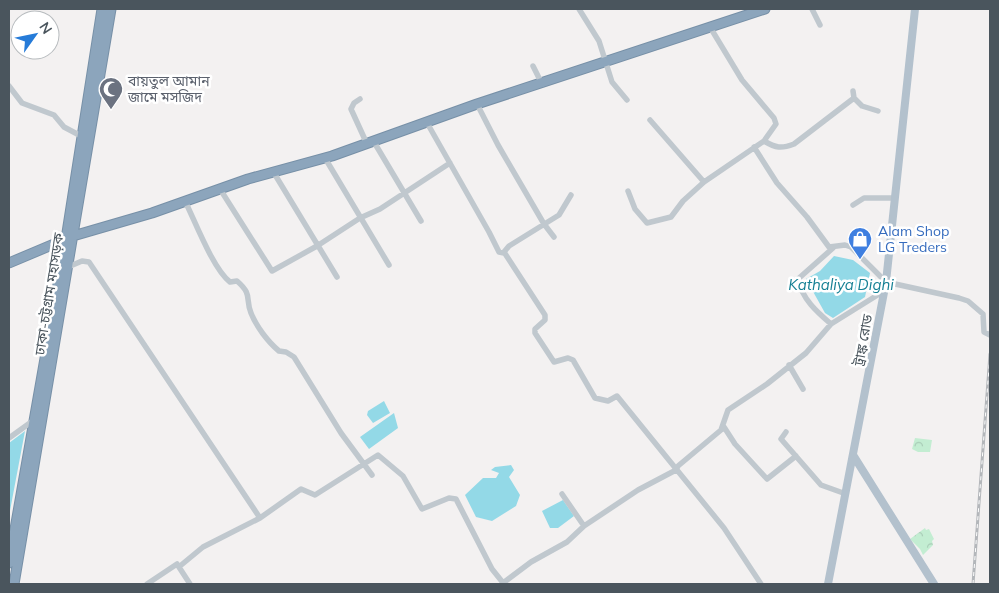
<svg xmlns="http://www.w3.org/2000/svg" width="999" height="593" font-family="Mulish,'Noto Sans Bengali',sans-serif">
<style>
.park{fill:url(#park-crowns)}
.water{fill:#93d9e7}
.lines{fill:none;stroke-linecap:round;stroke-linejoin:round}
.highway-casing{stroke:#7790a7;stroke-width:11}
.minor{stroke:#c0c8ce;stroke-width:5.5}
.major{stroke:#b3c1cd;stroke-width:8}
.highway{stroke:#8ca5bc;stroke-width:9}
.rail-casing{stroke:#b3b6ba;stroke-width:3}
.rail{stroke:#fff;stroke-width:1;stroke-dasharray:4;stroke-linecap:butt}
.labels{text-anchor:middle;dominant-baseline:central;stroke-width:5;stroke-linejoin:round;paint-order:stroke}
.worship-label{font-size:14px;fill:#5b616d;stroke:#fff;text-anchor:start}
.shop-label{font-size:14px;fill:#366cbe;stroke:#fff;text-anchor:start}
.street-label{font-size:14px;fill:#4a555d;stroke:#fff}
.water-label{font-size:15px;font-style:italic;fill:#168094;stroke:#fff}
</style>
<defs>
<pattern id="park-crowns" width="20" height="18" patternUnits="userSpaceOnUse" patternTransform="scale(1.25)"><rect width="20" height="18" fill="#c3edd2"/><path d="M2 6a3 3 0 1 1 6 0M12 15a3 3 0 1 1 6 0" fill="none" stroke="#a9cdb7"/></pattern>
</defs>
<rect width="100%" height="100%" fill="#f3f1f1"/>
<!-- park -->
<path class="park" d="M 915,438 L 932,440 L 930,452 L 918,452 L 912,449 Z
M 925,528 L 926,530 L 929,529 L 934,539 L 932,541 L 933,545 L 923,555 L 920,549 L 910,539 Z"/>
<!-- water -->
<path class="water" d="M 834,256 L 853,260 L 870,273 L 865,297 L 833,318 L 825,313 L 806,279 L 820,271 Z
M 384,401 L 390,413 L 373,423 L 367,415 L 368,411 Z
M 394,413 L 398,428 L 369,449 L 360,437 Z
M 25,431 L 9,516 L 9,443 Z
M 511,465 L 514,470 L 509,477 L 520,495 L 516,506 L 492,521 L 476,517 L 465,495 L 483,478 L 496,478 L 499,473 L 491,470 L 495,467 Z
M 563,500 L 574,516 L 558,528 L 550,528 L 542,511 Z"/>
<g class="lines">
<!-- highway casing -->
<g class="highway-casing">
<path id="highway" d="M 9,263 L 73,236 L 152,213 L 248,179 L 332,156 L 477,104 L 765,9
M 9,563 L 66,239 L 102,9
M 14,584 L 111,9"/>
</g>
<!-- minor -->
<path class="minor" d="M 579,9 L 599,41 L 612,82 L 627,100
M 812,9 L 820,25
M 533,66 L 542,84
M 9,86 L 22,103 L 54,115 L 64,127 L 81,136
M 854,98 L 862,106 L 878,111
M 360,99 L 354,103 L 351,109 L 367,144
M 477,104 L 498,145 L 544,224 L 554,237
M 650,120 L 704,182
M 426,121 L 489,232 L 499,252 L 504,253
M 764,141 C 776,148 781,149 794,144 L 854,98 L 853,91
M 374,142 L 421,221
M 754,147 L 777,183 L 807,217 L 829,247 L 845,245 L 851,247 L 886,282 L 959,298 L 968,301 L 983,314 L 984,332 L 990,335
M 325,158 L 389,265
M 274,173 L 337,277
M 220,189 L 272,271 L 317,246 L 360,218 L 380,209 L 450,163
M 628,191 L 635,209 L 647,223 L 671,217 L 683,201 L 704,182 L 764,141 L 776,124 L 774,118 L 742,80 L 710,27
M 571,195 L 559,215 L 509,246 L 504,252 L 545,315 L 545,320 L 535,329 L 535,333 L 554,362 L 568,358 L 573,360 L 595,398 L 608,401 L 617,396 L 724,528 L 761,584
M 185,201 C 195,221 213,269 230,282 L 237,281 C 253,295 245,298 251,313 C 256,326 268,342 279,351 L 286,352 L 294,357 L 341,433 L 372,475
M 853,205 L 864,198 L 895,198
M 68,267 L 82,261 L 89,262 L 260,518
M 831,324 C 817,312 802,299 798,279 L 833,248
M 789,365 L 803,389
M 724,427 L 735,444 L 767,479 L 796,456
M 786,432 L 781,439 L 821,485 L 846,494
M 9,438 L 34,420
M 562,494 L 584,526
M 180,566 L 203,547 L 260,518 L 301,489 L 315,495 L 378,455 L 403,476 L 422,509 L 449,498 L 456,499 L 492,569 L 504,584
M 503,583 L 531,562 L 567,542 L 584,526 L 638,490 L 676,470 L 678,466 L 721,430 L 728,410 L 767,384 L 806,353 L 831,324 L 884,291
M 147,584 L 177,564 L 190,584"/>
<!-- major -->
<path class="major" d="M 853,455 L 934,584
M 828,584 L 886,282 L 915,9"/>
<!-- highway -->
<use href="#highway" class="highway"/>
<!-- rail casing -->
<g class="rail-casing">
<path id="rail" d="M 973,584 L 990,354"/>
</g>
<!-- rail -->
<use href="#rail" class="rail"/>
</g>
<!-- icons -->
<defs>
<g id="mosque-pin" transform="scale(1.25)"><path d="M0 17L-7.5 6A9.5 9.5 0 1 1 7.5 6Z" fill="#6b7280" stroke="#fff"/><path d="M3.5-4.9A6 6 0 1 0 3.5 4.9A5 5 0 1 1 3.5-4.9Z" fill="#fff"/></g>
<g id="shop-pin" transform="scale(1.25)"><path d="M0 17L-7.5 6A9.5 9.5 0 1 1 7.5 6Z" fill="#3f7fe0" stroke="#fff"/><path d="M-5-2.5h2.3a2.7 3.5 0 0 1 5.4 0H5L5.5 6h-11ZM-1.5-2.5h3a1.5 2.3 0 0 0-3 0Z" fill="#fff"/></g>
</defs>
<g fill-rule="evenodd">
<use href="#mosque-pin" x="111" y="89"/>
<use href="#shop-pin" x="860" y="239"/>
</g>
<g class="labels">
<!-- worship labels -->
<g class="worship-label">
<text x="128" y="81">বায়তুল আমান<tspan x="128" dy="16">জামে মসজিদ</tspan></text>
</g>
<!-- shop labels -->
<g class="shop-label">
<text x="878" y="231">Alam Shop<tspan x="878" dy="16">LG Treders</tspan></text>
</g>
<!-- street labels -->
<g class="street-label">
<text transform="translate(49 294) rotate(-81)">ঢাকা-চট্টগ্রাম মহাসড়ক</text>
<text transform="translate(863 340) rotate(-80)">ট্রাঙ্ক রোড</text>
</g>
<!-- water labels -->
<g class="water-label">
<text x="841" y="284">Kathaliya Dighi</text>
</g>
</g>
<!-- border -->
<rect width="999" height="593" fill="none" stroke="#4a555d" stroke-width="20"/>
<!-- north arrow -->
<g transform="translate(35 35) rotate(57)"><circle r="24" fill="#ffffff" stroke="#b7bbbe"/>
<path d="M0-4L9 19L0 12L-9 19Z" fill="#267bd8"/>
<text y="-8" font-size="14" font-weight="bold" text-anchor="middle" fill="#4a555d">N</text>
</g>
</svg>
